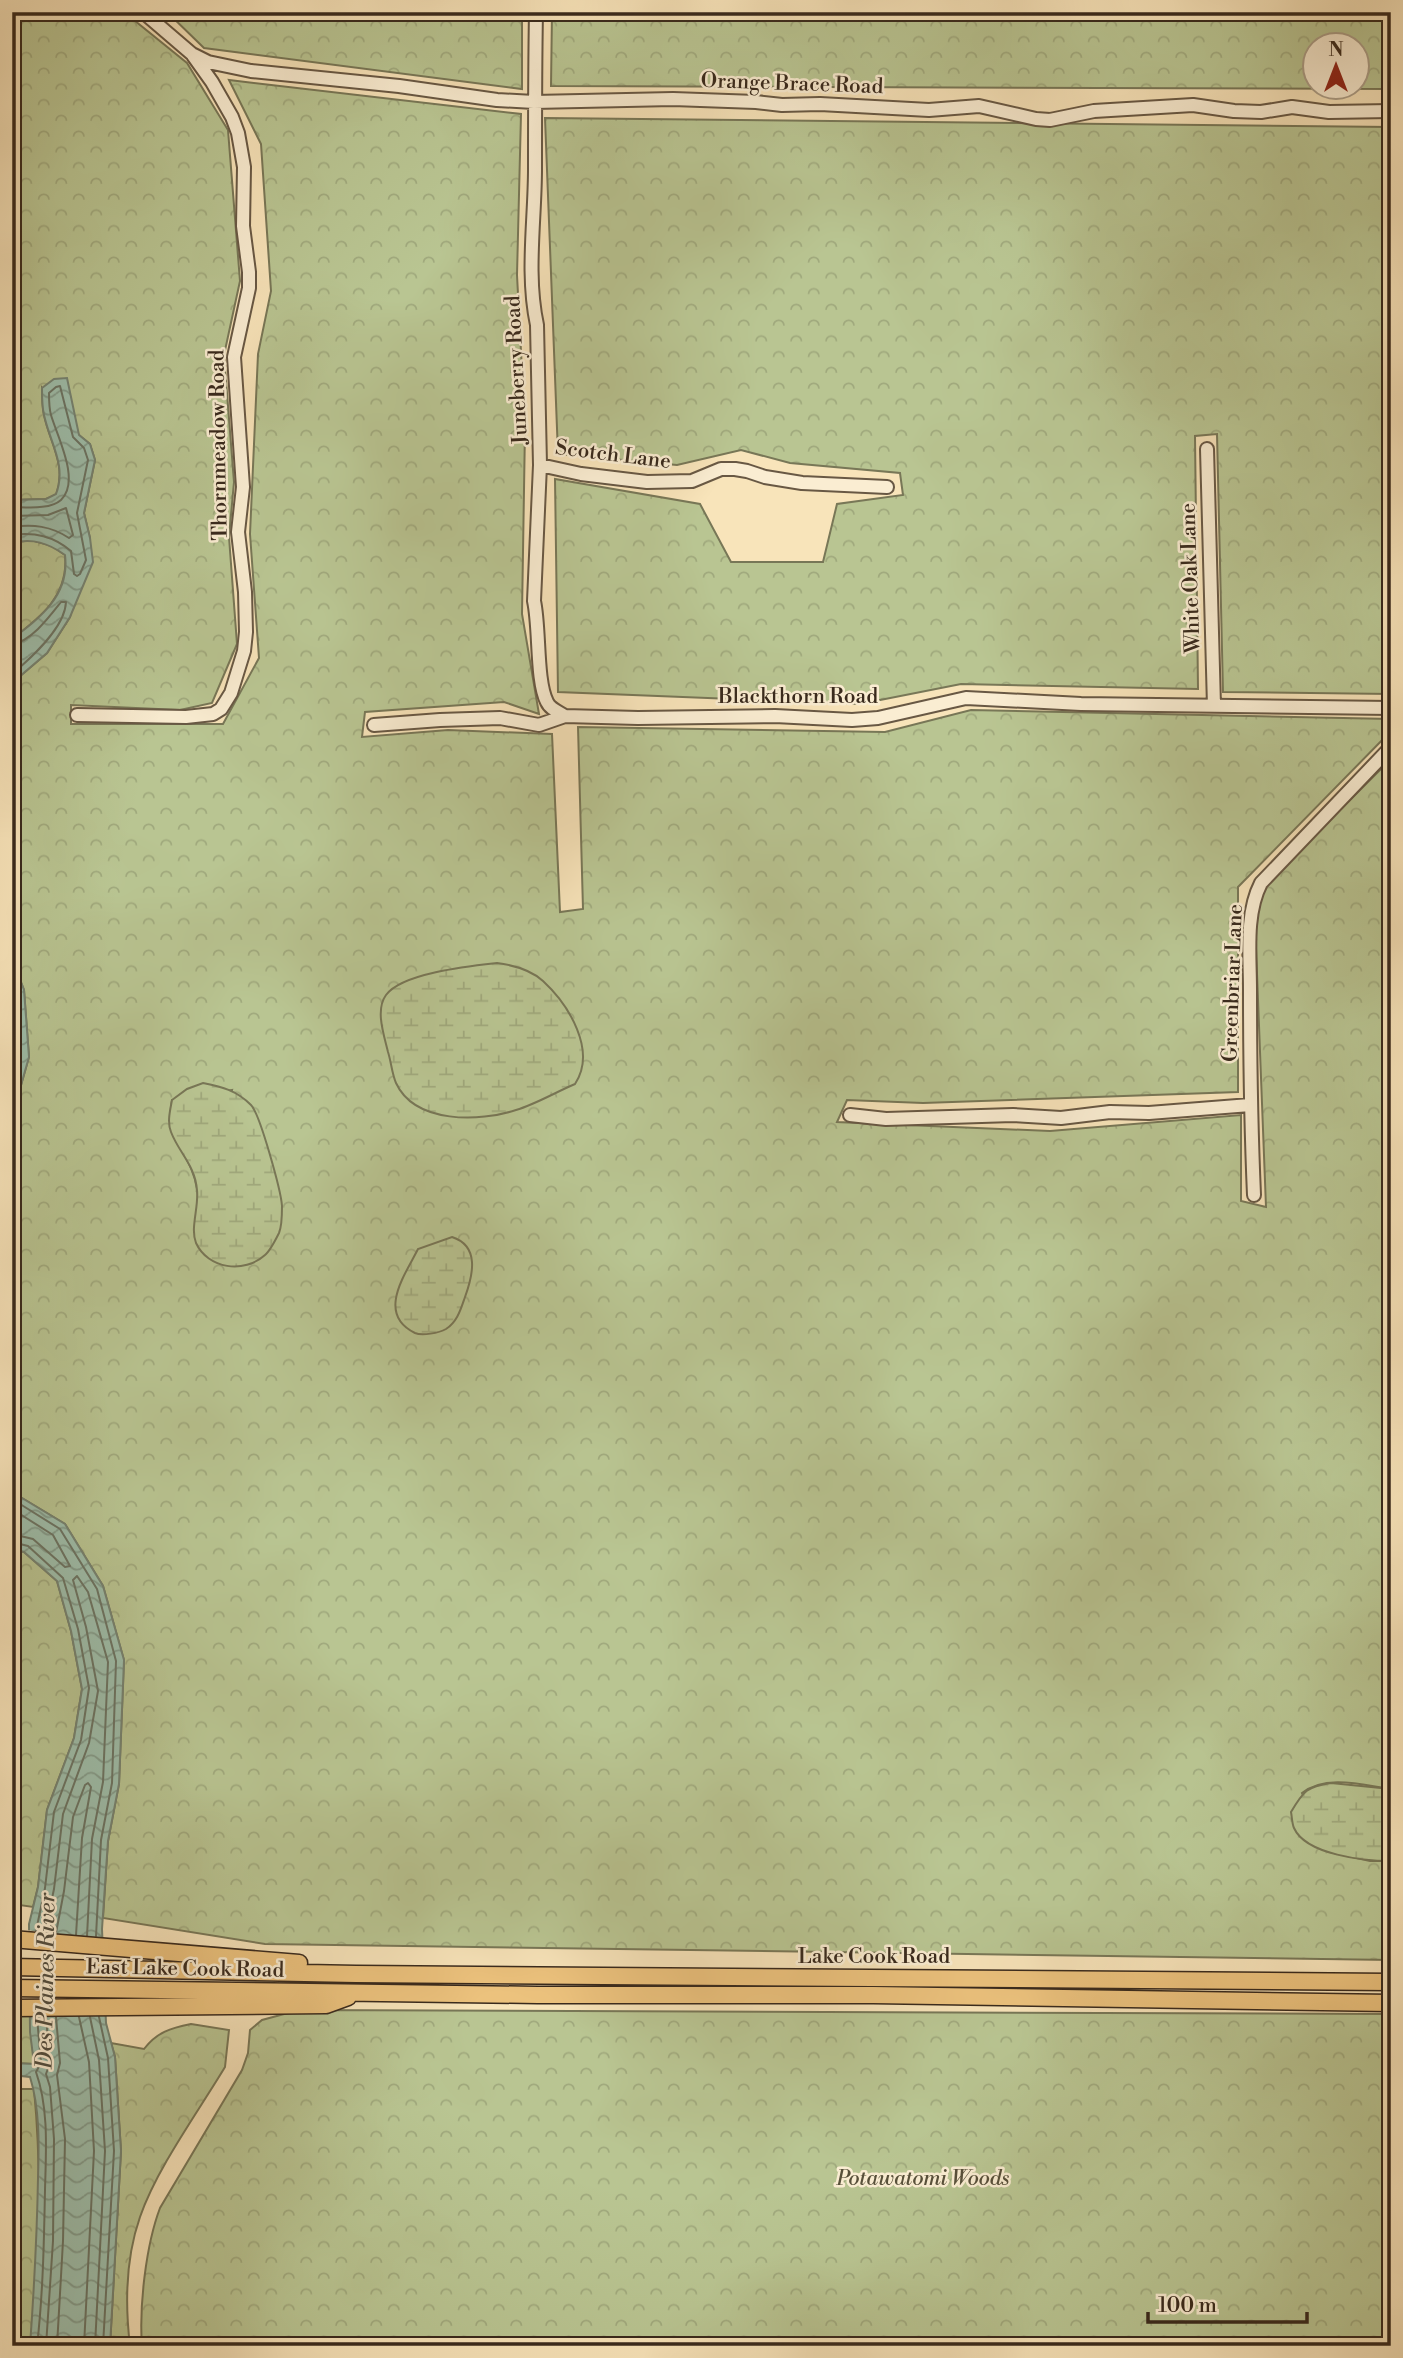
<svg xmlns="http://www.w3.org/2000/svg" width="1403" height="2358" font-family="'Libre Bodoni',serif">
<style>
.forest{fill:url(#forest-crowns);stroke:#787757;stroke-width:2;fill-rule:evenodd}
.wetland{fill:url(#wetland-marsh);stroke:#787757;stroke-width:2}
.water{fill:url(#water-waves);stroke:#758372;stroke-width:2}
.pier{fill:#f8e4ba}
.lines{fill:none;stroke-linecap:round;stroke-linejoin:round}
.shore{stroke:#6b7464;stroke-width:2}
.minor-casing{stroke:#685844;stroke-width:16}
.major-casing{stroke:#38291c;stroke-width:19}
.minor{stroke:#faedd2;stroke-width:12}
.major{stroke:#ecc27d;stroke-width:16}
.labels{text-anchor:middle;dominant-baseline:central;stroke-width:5;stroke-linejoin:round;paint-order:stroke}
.street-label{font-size:21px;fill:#38291c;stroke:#faedd2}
.park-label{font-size:21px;font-style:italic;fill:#58503a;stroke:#faedd2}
.water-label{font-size:23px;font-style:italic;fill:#524e40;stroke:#faedd2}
</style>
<defs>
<pattern id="forest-crowns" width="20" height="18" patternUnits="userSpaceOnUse" patternTransform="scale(1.75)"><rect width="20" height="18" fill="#b9c592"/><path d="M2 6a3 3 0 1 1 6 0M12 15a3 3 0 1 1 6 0" fill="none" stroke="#a0a97d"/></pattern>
<pattern id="wetland-marsh" width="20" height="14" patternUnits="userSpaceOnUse" patternTransform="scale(1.75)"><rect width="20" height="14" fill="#b9c592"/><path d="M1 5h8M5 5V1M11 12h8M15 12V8" fill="none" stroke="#a0a97d"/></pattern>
<pattern id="water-waves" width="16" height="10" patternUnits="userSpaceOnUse" patternTransform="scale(1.75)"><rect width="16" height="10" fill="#9ebfac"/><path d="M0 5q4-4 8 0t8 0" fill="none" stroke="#829b8b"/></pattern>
</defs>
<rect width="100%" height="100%" fill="#f8e4ba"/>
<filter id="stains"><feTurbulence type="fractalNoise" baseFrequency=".00286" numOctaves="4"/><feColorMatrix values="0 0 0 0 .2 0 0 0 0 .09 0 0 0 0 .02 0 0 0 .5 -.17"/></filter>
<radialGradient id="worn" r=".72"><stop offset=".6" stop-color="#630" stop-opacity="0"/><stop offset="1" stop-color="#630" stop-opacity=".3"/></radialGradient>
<!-- forest -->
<path class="forest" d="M 12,12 L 124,12 L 187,63 L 228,130 L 240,281 L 224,355 L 234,482 L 229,537 L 237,644 L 212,703 L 180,710 L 71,705 L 71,724 L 223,724 L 259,658 L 250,534 L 258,354 L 271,291 L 261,144 L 229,80 L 521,114 L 517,275 L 525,428 L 522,614 L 539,714 L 504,702 L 365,712 L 362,737 L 448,730 L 552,734 L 560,912 L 583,909 L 578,727 L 885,732 L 971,710 L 1391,719 L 1391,731 L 1238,887 L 1238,1092 L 923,1103 L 847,1100 L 837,1122 L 1050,1131 L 1241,1115 L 1241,1201 L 1266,1207 L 1254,896 L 1391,759 L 1391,1789 C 1363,1785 1326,1774 1302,1793 L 1329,1852 L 1370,1861 L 1391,1861 L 1391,1960 L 265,1944 L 103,1918 L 108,1841 L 119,1784 L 124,1660 L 103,1586 L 65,1524 L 12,1492 L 12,1117 L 29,1057 L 24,990 L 12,959 L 12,683 L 47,653 L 70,617 L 90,538 L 84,513 L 95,460 L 90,444 L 79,435 L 42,388 C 42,397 42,407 44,415 C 50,444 67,465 56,495 L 46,499 L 12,500 ZM 232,1090 L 194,1233 C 196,1218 200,1203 197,1189 C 191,1151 164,1142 172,1100 Z
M 167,12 L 522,12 L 522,89 L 204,48 Z
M 552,12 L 1391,12 L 1391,89 L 551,86 ZM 1316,46 L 1358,46 L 1358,88 L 1316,88 Z
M 545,118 L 1391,127 L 1391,694 L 1223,692 L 1217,434 L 1195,436 L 1198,689 L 961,684 L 860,704 L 558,692 L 555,479 L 700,504 L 731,562 L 823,562 L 837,504 L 903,495 L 900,473 L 790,463 L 741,450 L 677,465 L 558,454 Z
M 31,540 L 52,546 L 65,555 C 69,595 41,617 12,639 L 12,543 Z
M 12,1549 L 24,1552 L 57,1581 L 71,1631 L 82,1689 L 74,1738 L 47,1810 L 38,1887 L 33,1907 L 12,1904 Z
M 299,2010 L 1391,2014 L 1391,2346 L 142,2346 C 139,2306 146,2245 160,2208 L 242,2070 L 248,2053 L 250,2030 L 262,2020 Z
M 12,2014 L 30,2014 L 34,2064 L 12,2063 Z
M 191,2024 L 229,2030 L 225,2067 C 198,2112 157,2168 140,2217 C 126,2257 125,2304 130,2346 L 110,2346 L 121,2151 L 115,2057 L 111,2043 L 144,2049 C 157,2032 171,2028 191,2024 Z
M 12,2089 L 34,2089 C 42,2174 40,2261 30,2346 L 12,2346 Z"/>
<!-- wetland -->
<path class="wetland" d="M 497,963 C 512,965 531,970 543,981 C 569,1005 597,1051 575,1084 C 556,1092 536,1104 516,1110 C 480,1122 415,1124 396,1083 C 392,1074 391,1061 388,1052 C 384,1035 375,1010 386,995 C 402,973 470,966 497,963 Z
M 203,1083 C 222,1087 236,1090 251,1105 C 260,1114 281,1191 282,1206 C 282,1214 282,1226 279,1233 C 276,1239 270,1251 265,1255 C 244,1274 208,1269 196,1243 C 190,1228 199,1207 197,1190 C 195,1165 179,1153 171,1132 C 167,1122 170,1111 172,1100 L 187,1089 Z
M 452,1237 C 480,1246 473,1275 465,1297 C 461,1308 458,1321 446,1329 C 439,1333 422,1336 415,1333 C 376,1314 405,1275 418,1249 Z
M 1331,1783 L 1391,1789 L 1391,1861 C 1365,1861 1306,1855 1294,1828 C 1292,1824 1292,1817 1291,1812 C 1304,1790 1307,1787 1331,1783 Z"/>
<!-- water -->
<path class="water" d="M 67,378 L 79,435 L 90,444 L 95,460 L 84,513 L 90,538 L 93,562 L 70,617 L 47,653 L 12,683 L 12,639 C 41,617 70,595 65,555 C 48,543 33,538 12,543 L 12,500 L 46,499 L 56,494 C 67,465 50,443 44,415 C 42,407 42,397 42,388 L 54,379 Z
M 12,959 L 24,990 L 29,1057 L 12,1117 Z
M 12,1492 L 65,1524 L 103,1586 L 124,1660 L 119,1784 L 108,1841 L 102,1929 L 106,2023 L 115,2057 L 121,2151 L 110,2346 L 30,2346 C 34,2290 37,2234 38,2178 C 39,2145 40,2109 30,2077 L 12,2075 L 12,2063 L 34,2064 L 30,2032 L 29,1924 L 38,1887 L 47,1810 L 74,1738 L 82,1689 L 71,1631 L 57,1581 L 24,1552 L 12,1549 Z"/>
<!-- pier -->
<path class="pier" d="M 26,1930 L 106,1940 L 109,2014 L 27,2014 Z"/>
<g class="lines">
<!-- shore -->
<path class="shore" d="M 12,507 C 26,507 50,510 61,500 C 81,481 57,436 51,415 C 49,408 49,401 49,393 L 56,387 L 60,386 L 73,437 L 84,448 L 88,460 L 77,513 L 86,560 L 80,574 L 77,576 L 74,574 L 71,551 C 53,536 35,532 12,535
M 12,516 L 48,515 L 66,508 L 73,535 L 69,538 C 51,526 33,524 12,527
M 12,644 C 31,642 50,616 61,602 L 66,602 C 65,628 31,658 12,674
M 12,976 L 17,992 L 21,1056 L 12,1090
M 12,1499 L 60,1529 L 97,1589 L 116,1661 L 112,1783 L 101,1840 L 96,1936
M 12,1509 L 53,1535 L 70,1566 L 65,1567 L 33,1539 L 12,1534
M 12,1542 L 28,1546 L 63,1578 L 78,1629 L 89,1688 L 81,1740 L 54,1812 L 45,1888 L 36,1931
M 45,1932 L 54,1889 L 63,1814 L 89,1743 L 98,1691 L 86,1627 L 73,1580 L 77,1576 L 88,1592 L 108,1662 L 103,1782 L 92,1839 L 87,1936
M 56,1933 L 64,1891 L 73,1817 L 85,1785 L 88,1783 L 91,1787 L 82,1838 L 76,1935
M 37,2017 L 41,2063 L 36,2072 C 49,2109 46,2151 45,2190 C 44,2242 43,2294 37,2346
M 46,2017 L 50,2063 L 46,2074 L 50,2087 L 54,2139 L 53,2241 L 46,2346
M 56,2017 L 60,2063 L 57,2075 L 65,2139 L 63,2241 L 57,2346
M 79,2017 L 89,2062 L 94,2151 L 84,2346
M 90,2017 L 99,2060 L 105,2151 L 95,2346
M 99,2017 L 108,2058 L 114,2151 L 103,2346"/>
<!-- minor casing -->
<g class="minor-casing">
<path id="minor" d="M 536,12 C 535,64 535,116 535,169 C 535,220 526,274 537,325 L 540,465 L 534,601 C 540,628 536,681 547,702 C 550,709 559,712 565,716
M 192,54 L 208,62 L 251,71 L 399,86 L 497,100 L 534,102 L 673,99 L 756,102 L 782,105 L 820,104 L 929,110 L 979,106 L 1036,119 L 1050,120 L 1094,111 L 1193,105 L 1234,111 L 1261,112 L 1292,107 L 1329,112 L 1391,111
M 1207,449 L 1214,706
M 540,465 L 581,474 L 647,482 L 692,481 L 721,469 L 735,469 L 747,471 L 765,477 L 802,483 L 887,487
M 77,715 L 186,717 L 213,714 L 221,709 L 231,693 L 244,651 L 246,632 L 245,592 L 238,532 L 243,487 L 234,357 L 249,288 L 249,272 L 243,226 L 244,167 L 238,133 L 232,117 L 212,82 L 192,54 L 143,12
M 374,725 L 440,720 L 500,718 L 539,725 L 565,716 L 638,718 L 775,716 L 852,720 L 878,718 L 966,698 L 1081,704 L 1391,708
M 850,1115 L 886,1119 L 1013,1115 L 1061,1118 L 1110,1112 L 1149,1113 L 1250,1105
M 1254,1195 C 1251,1126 1250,1058 1250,989 C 1250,955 1245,914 1261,883 L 1391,747"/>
</g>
<!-- major casing -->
<g class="major-casing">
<path id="major" d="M 12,1939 L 299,1963
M 12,1967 L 356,1974 L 1391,1982
M 12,1988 L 538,1995 L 873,1995 L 1391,2003
M 12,2008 L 326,2005 L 348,1997"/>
</g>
<!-- minor -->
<use href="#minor" class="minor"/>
<!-- major -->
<use href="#major" class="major"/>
</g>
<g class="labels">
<!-- street labels -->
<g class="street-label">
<text transform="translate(792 84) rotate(2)">Orange Brace Road</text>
<text transform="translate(517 370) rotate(-93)">Juneberry Road</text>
<text transform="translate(219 445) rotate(-91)">Thornmeadow Road</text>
<text transform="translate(613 455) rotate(7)">Scotch Lane</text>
<text transform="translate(1191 578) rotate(-92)">White Oak Lane</text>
<text x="798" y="697">Blackthorn Road</text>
<text transform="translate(1233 983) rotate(-88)">Greenbriar Lane</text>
<text x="874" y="1957">Lake Cook Road</text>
<text transform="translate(185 1969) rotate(1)">East Lake Cook Road</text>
</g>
<!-- park labels -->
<g class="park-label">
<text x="923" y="2179">Potawatomi Woods</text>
</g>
<!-- water labels -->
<g class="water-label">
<text transform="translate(46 1981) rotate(-89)">Des Plaines River</text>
</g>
</g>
<!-- margin -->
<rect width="1403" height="2358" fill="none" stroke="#f8e4ba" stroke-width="42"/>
<rect x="14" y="14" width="1375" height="2330" fill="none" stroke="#38291c" stroke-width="3.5"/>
<rect x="21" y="21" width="1361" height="2316" fill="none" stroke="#38291c" stroke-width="2"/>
<!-- north arrow -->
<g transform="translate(1336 66)"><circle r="33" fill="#faedd2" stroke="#ac9f89" stroke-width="2"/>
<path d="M0-5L12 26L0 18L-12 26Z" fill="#8f2418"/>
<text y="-10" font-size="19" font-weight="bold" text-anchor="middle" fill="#38291c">N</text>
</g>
<!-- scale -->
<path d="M1148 2312v10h159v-10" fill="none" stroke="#38291c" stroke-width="3.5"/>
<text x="1158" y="2312" font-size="21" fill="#38291c" stroke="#faedd2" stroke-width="5" paint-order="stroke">100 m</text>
<rect width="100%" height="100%" filter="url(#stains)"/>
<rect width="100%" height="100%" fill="url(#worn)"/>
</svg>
